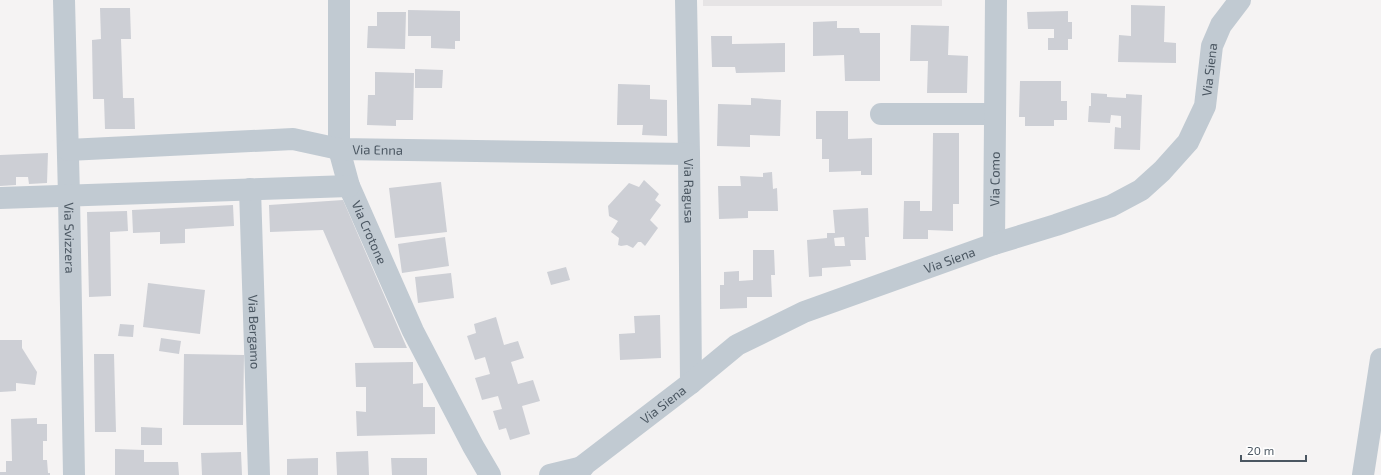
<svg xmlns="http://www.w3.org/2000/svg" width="1381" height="475" font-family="'Exo 2',sans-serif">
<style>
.education{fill:#e6e4e5}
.building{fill:#cdcfd5;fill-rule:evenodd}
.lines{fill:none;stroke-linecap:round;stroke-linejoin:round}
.minor{stroke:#c1cad2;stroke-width:22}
.labels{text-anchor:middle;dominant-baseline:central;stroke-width:3.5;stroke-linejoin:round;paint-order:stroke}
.street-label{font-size:13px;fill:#4a5661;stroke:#fff}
</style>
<rect width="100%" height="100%" fill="#f5f3f3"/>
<!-- education -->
<path class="education" d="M 703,0 L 942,0 L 942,6 L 703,6 Z"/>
<!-- building -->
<path class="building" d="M 1131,5 L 1165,6 L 1164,42 L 1176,43 L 1176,63 L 1118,62 L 1119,35 L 1131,36 Z
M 100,8 L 130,8 L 131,39 L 121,39 L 123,98 L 134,98 L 135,129 L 105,129 L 104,99 L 93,99 L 92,40 L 101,39 Z
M 408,10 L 460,11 L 460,41 L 455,41 L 455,49 L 431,48 L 431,36 L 408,36 Z
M 1068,11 L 1068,22 L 1072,22 L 1072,39 L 1068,39 L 1068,50 L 1048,50 L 1048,38 L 1054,38 L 1054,29 L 1028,29 L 1027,12 Z
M 377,12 L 406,12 L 405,49 L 367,48 L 368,26 L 377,26 Z
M 837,21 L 837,28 L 859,28 L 860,33 L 880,33 L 880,81 L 845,81 L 844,55 L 813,56 L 813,22 Z
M 911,25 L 949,26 L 948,55 L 968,56 L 967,93 L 927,93 L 928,61 L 910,61 Z
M 711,36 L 732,36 L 732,44 L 785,43 L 785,72 L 736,73 L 735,67 L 712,67 Z
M 415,69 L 443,70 L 442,88 L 415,88 Z
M 375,72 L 414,73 L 413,120 L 396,120 L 396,126 L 367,125 L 368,95 L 375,95 Z
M 1020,81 L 1061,81 L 1061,101 L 1067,101 L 1067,120 L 1054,120 L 1054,126 L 1025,126 L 1025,117 L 1019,117 Z
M 618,84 L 650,85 L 650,99 L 667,100 L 667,136 L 642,135 L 643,125 L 617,125 Z
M 1091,93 L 1107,94 L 1107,97 L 1126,98 L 1126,94 L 1142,95 L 1140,150 L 1114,149 L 1115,127 L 1121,128 L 1121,116 L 1111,115 L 1110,123 L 1088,122 L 1089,106 L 1091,106 Z
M 751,98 L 781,100 L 780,136 L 750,135 L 750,147 L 717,146 L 718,104 L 751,105 Z
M 816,111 L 848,111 L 848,139 L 872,138 L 872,175 L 861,175 L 861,171 L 829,172 L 829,159 L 822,159 L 822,139 L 816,139 Z
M 933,133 L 959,133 L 959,204 L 953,204 L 953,231 L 928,230 L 928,239 L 903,239 L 904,201 L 920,201 L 920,211 L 932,211 Z
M 48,153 L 47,183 L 29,184 L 28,177 L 16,177 L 16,185 L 0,186 L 0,155 Z
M 772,172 L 773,189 L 777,188 L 778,211 L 748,211 L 748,218 L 719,219 L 718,186 L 741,186 L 740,176 L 763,177 L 763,173 Z
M 644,180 L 659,194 L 655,200 L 661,205 L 650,220 L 658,228 L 645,246 L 641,242 L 638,242 L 633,248 L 627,245 L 621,246 L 618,245 L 619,238 L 611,232 L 618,221 L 609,216 L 608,206 L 629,183 L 639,187 Z
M 441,182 L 447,232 L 395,238 L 389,188 Z
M 343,200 L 407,348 L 374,348 L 323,230 L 270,232 L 269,205 Z
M 233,205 L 234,226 L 185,229 L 185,243 L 160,244 L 160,232 L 133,233 L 132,210 Z
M 868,208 L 869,237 L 865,237 L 866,260 L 850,260 L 851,266 L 822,268 L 822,276 L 809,277 L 807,240 L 827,238 L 827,233 L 835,233 L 833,210 ZM 844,237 L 845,246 L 835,246 L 834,238 Z
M 127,211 L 128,231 L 110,232 L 111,296 L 89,297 L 87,212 Z
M 445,237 L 449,266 L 402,273 L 398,244 Z
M 753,250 L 774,250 L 775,275 L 771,275 L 772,297 L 747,297 L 747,308 L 720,309 L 720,285 L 724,285 L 724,272 L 739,271 L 739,281 L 753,280 Z
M 566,267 L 570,280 L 551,285 L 547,272 Z
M 451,273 L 454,298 L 418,303 L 415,277 Z
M 148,283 L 205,290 L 200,334 L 143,327 Z
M 660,315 L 661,358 L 620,360 L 619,334 L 635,333 L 634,316 Z
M 496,317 L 504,345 L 518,341 L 524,358 L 511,362 L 518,384 L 533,380 L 540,401 L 522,406 L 530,434 L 510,440 L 506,428 L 499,430 L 493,411 L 502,409 L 498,396 L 482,400 L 475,378 L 490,374 L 485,357 L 475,360 L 467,336 L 476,333 L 474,324 Z
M 120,324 L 134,325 L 133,337 L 118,336 Z
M 161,338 L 181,341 L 179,354 L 159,351 Z
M 0,340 L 22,340 L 22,348 L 37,372 L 35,385 L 16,383 L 16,391 L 0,392 Z
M 94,354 L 114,354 L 116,432 L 95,432 Z
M 184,354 L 244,355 L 243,425 L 183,425 Z
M 413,362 L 413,384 L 423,383 L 423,407 L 435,407 L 435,434 L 357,436 L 356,411 L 366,412 L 366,387 L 356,387 L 355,363 Z
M 37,418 L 37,424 L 47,424 L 47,441 L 43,441 L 43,460 L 47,460 L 48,473 L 50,473 L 50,475 L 0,475 L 0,472 L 6,472 L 6,461 L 12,461 L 11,419 Z
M 141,427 L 162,428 L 162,445 L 141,445 Z
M 115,449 L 144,450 L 144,462 L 178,462 L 179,475 L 115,475 Z
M 368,451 L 369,475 L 337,475 L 336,452 Z
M 241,452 L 242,475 L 202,475 L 201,453 Z
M 318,458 L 318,475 L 287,475 L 287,459 Z
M 391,458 L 427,458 L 427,475 L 392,475 Z"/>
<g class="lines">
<!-- minor -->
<g class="minor">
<path id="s1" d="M 64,0 L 69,196 L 74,475"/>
<path id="s2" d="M 339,0 L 339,149 L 349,186 L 413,331 L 473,446 L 490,475"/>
<path id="s3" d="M 686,0 L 689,154 L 691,383"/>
<path d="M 881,114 L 995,114"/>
<path id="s4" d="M 68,150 L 293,139 L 339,149 L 689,154"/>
<path id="s5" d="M 250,189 L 259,475"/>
<path d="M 0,198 L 349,186"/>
<path id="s6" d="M 994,244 L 996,0"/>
<path d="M 550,475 L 583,467"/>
<path id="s7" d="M 571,475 L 691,383 L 737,345 L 804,312 L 994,244 L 1056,225 L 1111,206 L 1141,190 L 1162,171 L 1188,142 L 1205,106 L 1212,46 L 1221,25 L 1240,0"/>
<path d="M 1363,475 L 1381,359"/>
</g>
</g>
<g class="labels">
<!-- street labels -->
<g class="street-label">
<text stroke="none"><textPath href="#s7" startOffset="788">Via Siena</textPath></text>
<text stroke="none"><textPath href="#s4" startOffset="311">Via Enna</textPath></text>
<text stroke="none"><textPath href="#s6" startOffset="65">Via Como</textPath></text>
<text stroke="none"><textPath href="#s3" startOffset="191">Via Ragusa</textPath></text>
<text stroke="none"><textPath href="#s2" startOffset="238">Via Crotone</textPath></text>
<text stroke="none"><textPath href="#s1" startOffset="238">Via Svizzera</textPath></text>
<text stroke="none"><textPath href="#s7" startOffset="440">Via Siena</textPath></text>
<text stroke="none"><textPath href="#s5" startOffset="143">Via Bergamo</textPath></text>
<text stroke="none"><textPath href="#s7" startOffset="116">Via Siena</textPath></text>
</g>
</g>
<!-- scale -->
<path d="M1241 455v6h65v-6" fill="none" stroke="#4a5661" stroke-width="2"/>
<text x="1247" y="455" font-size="12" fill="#4a5661" stroke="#ffffff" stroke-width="3" paint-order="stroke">20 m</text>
</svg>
